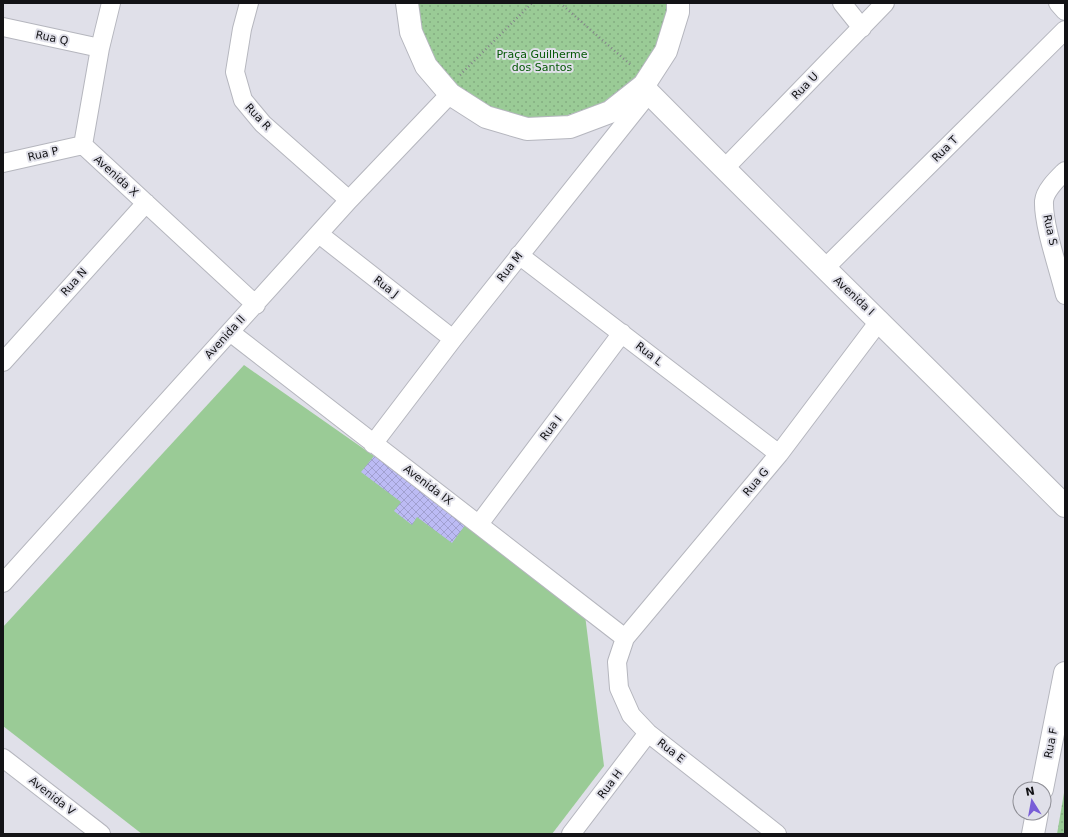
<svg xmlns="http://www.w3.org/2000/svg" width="1068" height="837" font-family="'DejaVu Sans',sans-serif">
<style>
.green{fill:#9acb96}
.park{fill:url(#park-dots)}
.building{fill:url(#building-cross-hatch)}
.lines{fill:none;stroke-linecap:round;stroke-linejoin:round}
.minor-casing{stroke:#b5b6be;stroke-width:20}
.tertiary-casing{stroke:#b5b6be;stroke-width:24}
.path{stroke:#838389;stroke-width:2.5;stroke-dasharray:1 3;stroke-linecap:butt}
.minor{stroke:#fff;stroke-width:18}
.tertiary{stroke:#fff;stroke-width:22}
.labels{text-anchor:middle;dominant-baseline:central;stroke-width:4;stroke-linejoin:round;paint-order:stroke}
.street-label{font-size:11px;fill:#131316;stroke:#e0e0e9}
.park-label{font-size:11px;fill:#055806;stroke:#e0e0e9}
</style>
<defs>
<pattern id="park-dots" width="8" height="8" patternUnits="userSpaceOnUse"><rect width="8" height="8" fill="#9acb96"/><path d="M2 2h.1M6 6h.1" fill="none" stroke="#84ad81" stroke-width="1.8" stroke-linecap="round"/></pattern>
<pattern id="building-cross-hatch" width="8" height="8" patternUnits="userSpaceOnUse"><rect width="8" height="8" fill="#bcbbf4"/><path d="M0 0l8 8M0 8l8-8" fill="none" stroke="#a1a0d0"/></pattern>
</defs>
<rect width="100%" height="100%" fill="#e0e0e9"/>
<!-- green -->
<path class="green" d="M 244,365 L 374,456 L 585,615 L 604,766 L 552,834 L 142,834 L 3,726 L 3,627 Z"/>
<!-- park -->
<path class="park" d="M 414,3 L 670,3 L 663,37 L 640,75 L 604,103 L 562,117 L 521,117 L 482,104 L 450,80 L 426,47 Z
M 1065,787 L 1065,834 L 1057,834 Z"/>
<!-- building -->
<path class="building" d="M 374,456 L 466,524 L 452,543 L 417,517 L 412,525 L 394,511 L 401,502 L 361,472 Z"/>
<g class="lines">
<!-- minor casing -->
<g class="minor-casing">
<path id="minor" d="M 111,3 L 100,48 L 83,145 L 256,305
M 249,3 L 242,29 L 235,72 L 243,100 L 263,124 L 349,200
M 842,3 L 862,28
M 1058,3 L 1065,11
M 3,27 L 100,48
M 3,163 L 83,145
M 724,169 L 885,3
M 1065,171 C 1058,178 1045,190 1044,201 C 1043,225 1059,270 1065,295
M 319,234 L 453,339
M 519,255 L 779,454
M 825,268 L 1065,30
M 230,332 L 625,638
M 3,362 L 146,203
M 373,444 L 453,339 L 649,93
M 479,524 L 622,333
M 3,583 L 349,200 L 450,94
M 3,758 L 101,834
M 571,834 L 648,733
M 777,834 L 648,733 L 631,715 L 619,688 L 617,662 L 625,638 L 779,454 L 880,320"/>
</g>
<!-- tertiary casing -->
<g class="tertiary-casing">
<path id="tertiary" d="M 407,3 L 411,32 L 426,66 L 450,94 L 486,117 L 527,129 L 570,127 L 610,112 L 644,85 L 666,51 L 678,12 L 678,3
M 644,85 L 649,93 C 787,232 927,368 1065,506
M 1042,789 L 1065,673
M 1033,834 L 1037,813"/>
</g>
<!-- path -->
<path class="path" d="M 560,3 L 632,66
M 460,75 L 532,3"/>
<!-- minor -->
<use href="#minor" class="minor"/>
<!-- tertiary -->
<use href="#tertiary" class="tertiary"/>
</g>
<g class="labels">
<!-- street labels -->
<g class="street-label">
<text transform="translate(52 38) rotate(12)">Rua Q</text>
<text transform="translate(805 86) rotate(-46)">Rua U</text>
<text transform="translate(258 117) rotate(47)">Rua R</text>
<text transform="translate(945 149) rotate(-45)">Rua T</text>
<text transform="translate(43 154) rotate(-13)">Rua P</text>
<text transform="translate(116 176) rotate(42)">Avenida X</text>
<text transform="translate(1050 230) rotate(78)">Rua S</text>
<text transform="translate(510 267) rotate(-52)">Rua M</text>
<text transform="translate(74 282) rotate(-48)">Rua N</text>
<text transform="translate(386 287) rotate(38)">Rua J</text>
<text transform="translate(854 296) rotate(43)">Avenida I</text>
<text transform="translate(225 337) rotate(-48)">Avenida II</text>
<text transform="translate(649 354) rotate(38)">Rua L</text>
<text transform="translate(551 428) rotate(-53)">Rua I</text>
<text transform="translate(756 482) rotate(-50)">Rua G</text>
<text transform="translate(428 485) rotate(37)">Avenida IX</text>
<text transform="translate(1051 743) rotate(-79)">Rua F</text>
<text transform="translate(671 751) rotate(38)">Rua E</text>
<text transform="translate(610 784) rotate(-53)">Rua H</text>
<text transform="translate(52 796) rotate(38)">Avenida V</text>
</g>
<!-- park labels -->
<g class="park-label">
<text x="542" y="54">Praça Guilherme<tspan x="542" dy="13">dos Santos</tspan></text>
</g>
</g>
<!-- border -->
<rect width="1068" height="837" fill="none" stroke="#131316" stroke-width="8"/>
<!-- north arrow -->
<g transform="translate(1032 801) rotate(349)"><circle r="19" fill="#e0e0e9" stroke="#8e8e95"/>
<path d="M0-3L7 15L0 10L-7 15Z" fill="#785dd7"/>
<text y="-6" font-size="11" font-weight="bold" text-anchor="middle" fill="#131316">N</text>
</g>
</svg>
